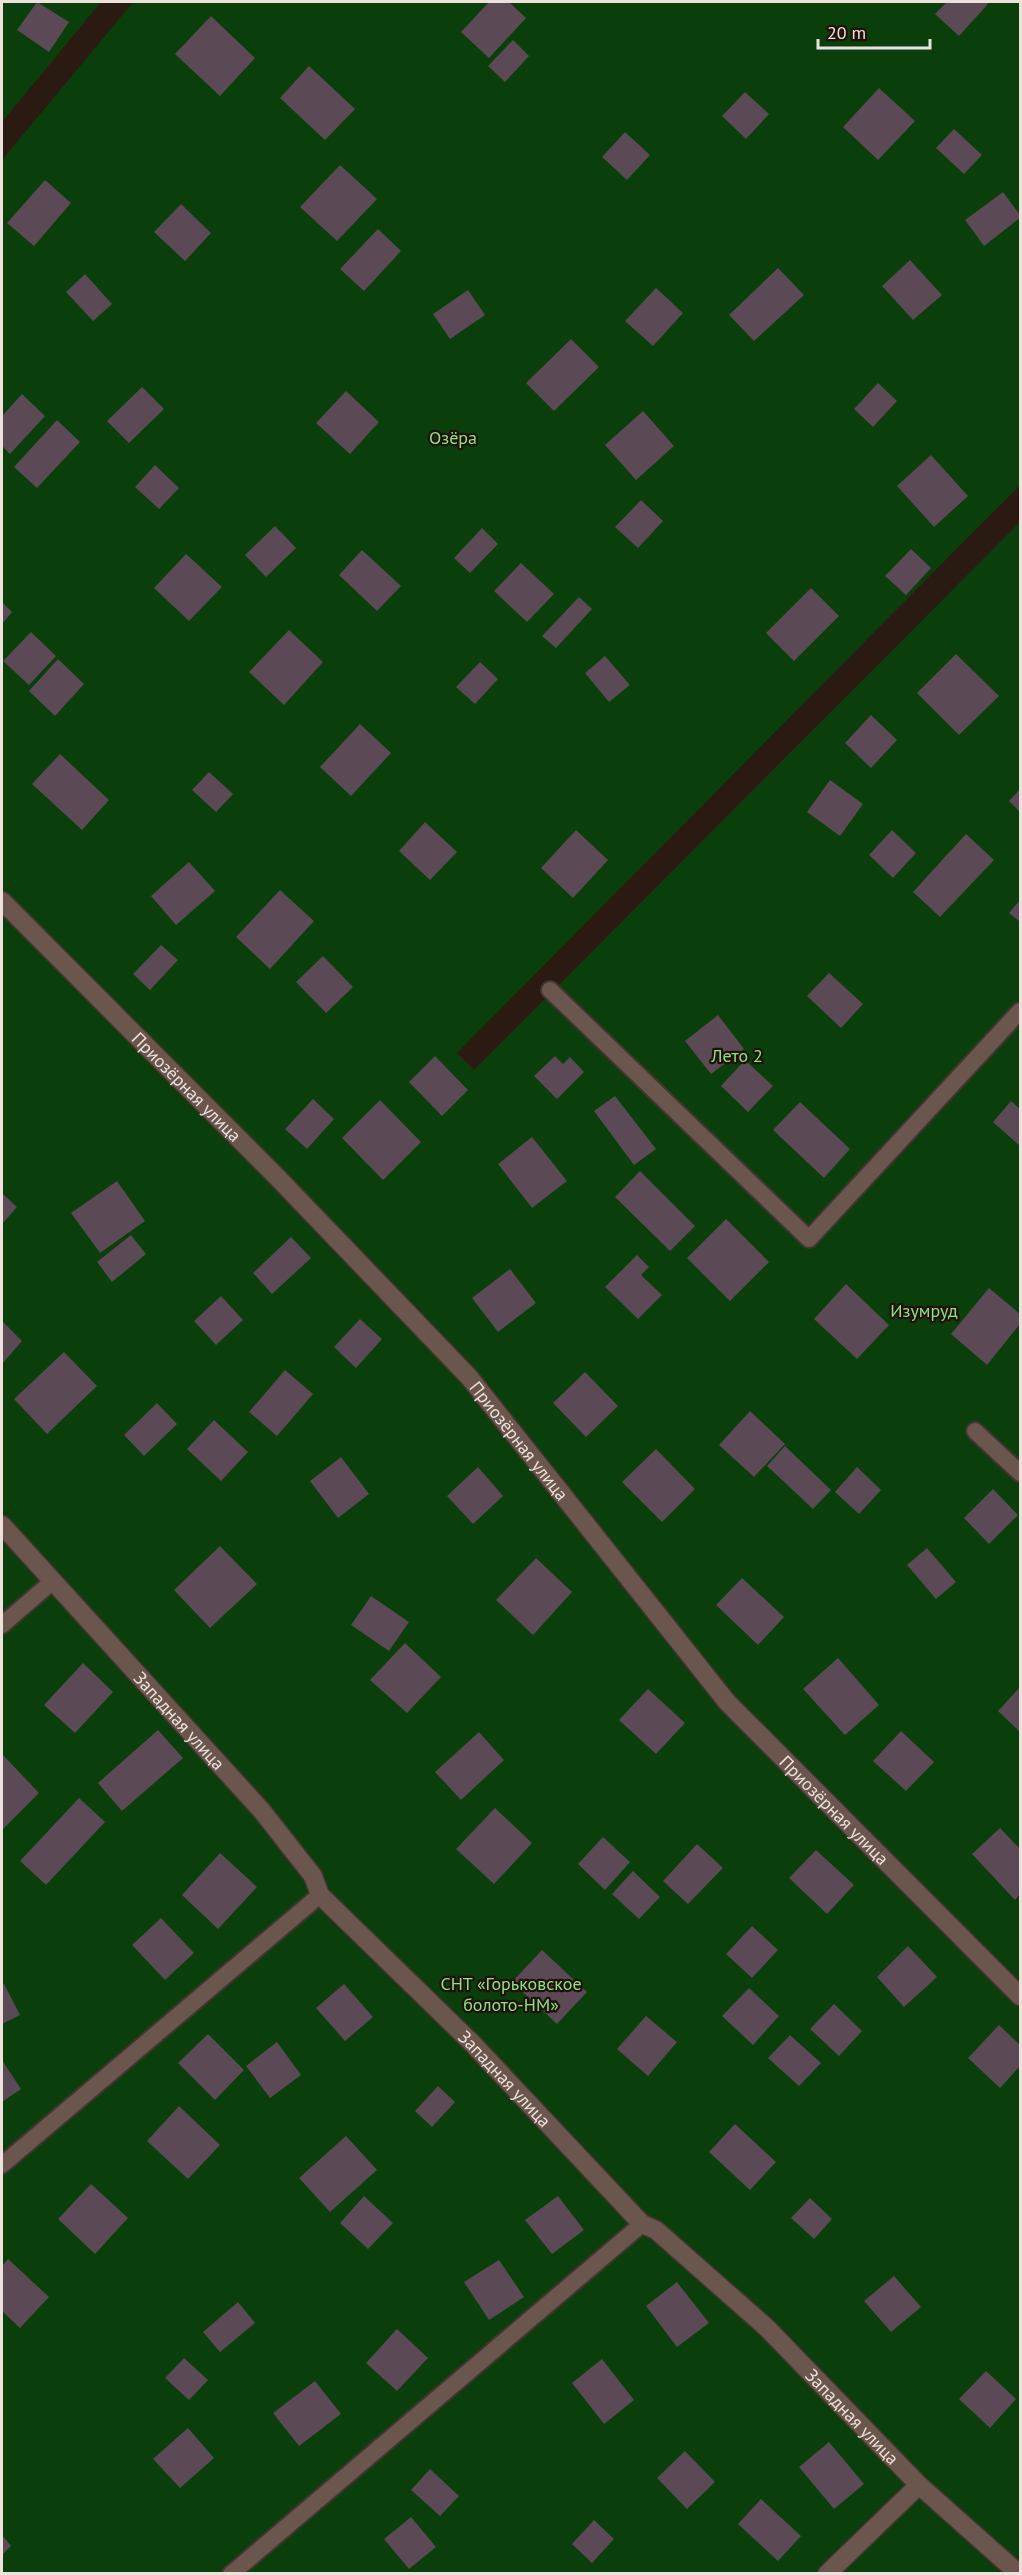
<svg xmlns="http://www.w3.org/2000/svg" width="1022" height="2575" font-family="'PT Sans',sans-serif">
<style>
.green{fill:#0a3e0b}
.building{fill:#5b4956}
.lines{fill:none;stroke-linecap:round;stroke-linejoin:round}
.lane-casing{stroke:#433531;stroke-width:20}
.street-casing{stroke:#433531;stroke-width:21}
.lane{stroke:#6a564c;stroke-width:16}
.street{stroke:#6a564c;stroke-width:18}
.labels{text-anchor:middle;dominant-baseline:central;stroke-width:4.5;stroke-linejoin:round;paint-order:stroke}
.park-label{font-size:18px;fill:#8be587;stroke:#211109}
.street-label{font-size:18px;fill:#ede1db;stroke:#211109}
</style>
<rect width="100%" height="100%" fill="#2b1a12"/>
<!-- green -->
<path class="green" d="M 2,2 L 101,2 L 2,122 Z
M 133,2 L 1020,2 L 1020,485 L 457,1053 L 474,1070 L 1020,522 L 1020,2573 L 2,2574 L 2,160 Z"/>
<!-- building -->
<path class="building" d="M 37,2 L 69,22 L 49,52 L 17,30 Z
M 489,2 L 509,2 L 526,18 L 489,58 L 461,32 Z
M 947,2 L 986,2 L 988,4 L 959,36 L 935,14 Z
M 211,16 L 255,58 L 220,96 L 175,54 Z
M 513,40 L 529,56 L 505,82 L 488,66 Z
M 309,66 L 355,109 L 325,140 L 280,98 Z
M 879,88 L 915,121 L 878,160 L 843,127 Z
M 745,92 L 769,114 L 746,139 L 722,116 Z
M 954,129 L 982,155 L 964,174 L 936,148 Z
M 625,132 L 650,155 L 627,180 L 602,157 Z
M 340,165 L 377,199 L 337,241 L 300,207 Z
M 45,180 L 71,203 L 34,246 L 7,223 Z
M 1003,192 L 1020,215 L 1020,218 L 984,246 L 965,220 Z
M 181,204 L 211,233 L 185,261 L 154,232 Z
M 378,229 L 401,251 L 364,291 L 340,269 Z
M 910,260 L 942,295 L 913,320 L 882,286 Z
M 778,268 L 804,295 L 754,341 L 729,315 Z
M 85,274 L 112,304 L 93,321 L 66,292 Z
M 656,288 L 683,313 L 653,346 L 625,321 Z
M 468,290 L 485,315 L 450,339 L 433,314 Z
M 571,339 L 599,367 L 554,411 L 526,383 Z
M 878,383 L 897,401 L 873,427 L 854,409 Z
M 142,387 L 164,409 L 129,443 L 107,421 Z
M 346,391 L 379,422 L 350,454 L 316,423 Z
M 22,394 L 45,416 L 10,454 L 2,446 L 2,416 Z
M 643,411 L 674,446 L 636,480 L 605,445 Z
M 57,420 L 80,442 L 37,488 L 14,467 Z
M 931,455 L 968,496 L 934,527 L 897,486 Z
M 155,465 L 179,488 L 159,509 L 135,487 Z
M 641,500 L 663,521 L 638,548 L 615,527 Z
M 275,526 L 296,548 L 266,577 L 245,555 Z
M 482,528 L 498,544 L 470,573 L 454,558 Z
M 911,549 L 931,568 L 906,595 L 885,576 Z
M 362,550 L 401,586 L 377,611 L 339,575 Z
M 186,554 L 222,587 L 189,621 L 154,588 Z
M 521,563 L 554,594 L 527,622 L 494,591 Z
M 811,588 L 839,616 L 794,661 L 766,633 Z
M 579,597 L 592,609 L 556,648 L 542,636 Z
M 2,602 L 12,612 L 2,624 Z
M 289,630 L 323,662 L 284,705 L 249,672 Z
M 31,632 L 56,656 L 29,685 L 3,661 Z
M 956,654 L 999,696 L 959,735 L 917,693 Z
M 605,656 L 630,685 L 609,702 L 585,673 Z
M 58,659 L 84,684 L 55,716 L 29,691 Z
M 480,662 L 498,679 L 475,704 L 456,687 Z
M 871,715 L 897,740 L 871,768 L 845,743 Z
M 360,724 L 391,753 L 351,796 L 320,767 Z
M 60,754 L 109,800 L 82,830 L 32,784 Z
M 209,772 L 233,794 L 216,812 L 192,790 Z
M 830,780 L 863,804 L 840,836 L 807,812 Z
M 1020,789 L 1020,812 L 1009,801 Z
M 425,822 L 457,852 L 430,880 L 399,851 Z
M 576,830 L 608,860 L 573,898 L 541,868 Z
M 892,830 L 916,853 L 893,878 L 869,855 Z
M 966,834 L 994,860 L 940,917 L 913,892 Z
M 189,862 L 215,891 L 176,925 L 151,896 Z
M 280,890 L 314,921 L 270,969 L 236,937 Z
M 1020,900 L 1020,922 L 1009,913 Z
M 161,945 L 178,960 L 150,990 L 133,974 Z
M 323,956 L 353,987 L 326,1013 L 296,982 Z
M 829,973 L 863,1004 L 841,1028 L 807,996 Z
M 718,1015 L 744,1049 L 711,1074 L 685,1041 Z
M 435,1056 L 468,1090 L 442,1116 L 409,1082 Z
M 555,1056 L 563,1064 L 570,1057 L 584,1072 L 557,1099 L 534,1076 Z
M 745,1060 L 773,1086 L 748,1112 L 721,1086 Z
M 615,1096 L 656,1149 L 634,1165 L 594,1111 Z
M 313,1099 L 334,1119 L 307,1149 L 285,1129 Z
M 380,1100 L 421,1142 L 383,1180 L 342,1138 Z
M 1011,1101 L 1020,1109 L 1020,1146 L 993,1122 Z
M 800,1102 L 850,1149 L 824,1178 L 773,1130 Z
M 532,1137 L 567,1181 L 532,1208 L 498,1164 Z
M 640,1171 L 695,1226 L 670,1251 L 615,1197 Z
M 117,1181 L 145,1221 L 100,1253 L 71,1213 Z
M 2,1193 L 17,1207 L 2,1224 Z
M 726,1219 L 769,1262 L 730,1301 L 687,1258 Z
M 131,1235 L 146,1254 L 112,1282 L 97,1262 Z
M 291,1237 L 311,1258 L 272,1294 L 253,1273 Z
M 637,1255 L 649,1267 L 641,1275 L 662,1295 L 638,1319 L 605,1287 Z
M 510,1269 L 536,1303 L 498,1332 L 472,1298 Z
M 846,1284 L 889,1325 L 857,1359 L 814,1319 Z
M 989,1288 L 1020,1314 L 1020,1324 L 987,1365 L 951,1334 Z
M 221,1296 L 243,1320 L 216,1345 L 194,1321 Z
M 360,1319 L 382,1339 L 356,1368 L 334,1347 Z
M 2,1321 L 22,1341 L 2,1364 Z
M 64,1352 L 97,1386 L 47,1434 L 14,1399 Z
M 285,1370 L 313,1394 L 277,1436 L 249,1412 Z
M 585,1372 L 618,1406 L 586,1437 L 553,1403 Z
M 157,1403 L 177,1424 L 144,1456 L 124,1435 Z
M 750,1411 L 785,1444 L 754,1477 L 719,1445 Z
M 214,1420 L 248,1452 L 221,1481 L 187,1449 Z
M 785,1446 L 831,1490 L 813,1509 L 767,1466 Z
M 656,1449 L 695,1489 L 662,1522 L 622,1482 Z
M 341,1457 L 369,1494 L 338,1518 L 310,1481 Z
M 478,1467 L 503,1496 L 473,1524 L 447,1496 Z
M 857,1467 L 881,1490 L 859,1514 L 835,1492 Z
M 993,1489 L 1018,1515 L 989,1544 L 964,1518 Z
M 220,1546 L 257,1584 L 210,1628 L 174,1590 Z
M 927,1548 L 956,1582 L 936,1599 L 907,1565 Z
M 536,1558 L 572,1592 L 533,1635 L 496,1600 Z
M 742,1578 L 784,1617 L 758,1645 L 716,1605 Z
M 371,1596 L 409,1622 L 389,1651 L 351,1625 Z
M 405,1643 L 441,1677 L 407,1713 L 370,1680 Z
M 838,1658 L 879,1705 L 845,1735 L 803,1689 Z
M 83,1663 L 113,1692 L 75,1733 L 44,1705 Z
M 1020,1687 L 1020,1732 L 998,1711 Z
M 648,1689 L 685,1723 L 656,1754 L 619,1720 Z
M 158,1730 L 183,1758 L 122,1811 L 98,1783 Z
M 901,1731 L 934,1762 L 906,1791 L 873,1761 Z
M 479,1732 L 504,1760 L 461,1800 L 435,1772 Z
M 2,1754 L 39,1793 L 2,1830 Z
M 79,1798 L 105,1822 L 46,1885 L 20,1861 Z
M 495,1808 L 532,1843 L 494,1884 L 456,1849 Z
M 1000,1828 L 1020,1849 L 1020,1894 L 1015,1900 L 972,1854 Z
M 603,1837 L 630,1862 L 605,1890 L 578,1864 Z
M 697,1844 L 723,1868 L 688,1904 L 663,1881 Z
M 816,1850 L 854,1885 L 827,1914 L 789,1878 Z
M 220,1853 L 257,1887 L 218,1929 L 182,1895 Z
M 633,1871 L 660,1897 L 639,1919 L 612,1894 Z
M 161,1918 L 194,1953 L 165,1980 L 132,1945 Z
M 752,1926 L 778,1950 L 752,1978 L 726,1954 Z
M 908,1946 L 937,1977 L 904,2007 L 877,1977 Z
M 542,1950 L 587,1992 L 557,2024 L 512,1982 Z
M 4,1984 L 20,2015 L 2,2024 L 2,1985 Z
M 344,1984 L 373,2017 L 345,2041 L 316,2008 Z
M 749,1988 L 779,2016 L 753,2045 L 722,2016 Z
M 834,2004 L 862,2031 L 839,2056 L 810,2029 Z
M 646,2016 L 677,2042 L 648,2076 L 617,2049 Z
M 999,2025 L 1020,2045 L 1020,2066 L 1000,2088 L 968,2058 Z
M 208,2034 L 244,2070 L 215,2100 L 178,2063 Z
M 790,2035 L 821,2063 L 799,2086 L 768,2058 Z
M 277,2042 L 301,2075 L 270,2098 L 246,2066 Z
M 2,2060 L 21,2089 L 2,2102 Z
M 438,2086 L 455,2102 L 432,2127 L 415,2111 Z
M 179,2106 L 220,2145 L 188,2179 L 147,2141 Z
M 735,2124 L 776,2162 L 750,2190 L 709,2152 Z
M 346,2136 L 377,2170 L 330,2212 L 299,2178 Z
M 91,2184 L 128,2218 L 95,2254 L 58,2219 Z
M 364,2196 L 393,2223 L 368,2249 L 340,2223 Z
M 558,2196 L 584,2230 L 552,2254 L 525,2220 Z
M 810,2198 L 832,2219 L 814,2239 L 791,2218 Z
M 8,2259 L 49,2297 L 20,2328 L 2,2311 L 2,2266 Z
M 499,2260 L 524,2297 L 489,2320 L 464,2282 Z
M 894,2276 L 921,2307 L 891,2332 L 864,2301 Z
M 677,2282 L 709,2323 L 677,2347 L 646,2306 Z
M 238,2302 L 255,2323 L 220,2352 L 203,2332 Z
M 397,2329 L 428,2358 L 397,2391 L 366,2363 Z
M 184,2358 L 208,2380 L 189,2400 L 165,2378 Z
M 602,2359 L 634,2400 L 604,2424 L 572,2383 Z
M 986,2371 L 1016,2399 L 990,2428 L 959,2399 Z
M 315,2381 L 341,2414 L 299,2446 L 273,2413 Z
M 188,2428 L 214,2458 L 180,2488 L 153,2459 Z
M 829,2442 L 864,2484 L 834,2509 L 799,2467 Z
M 685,2451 L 715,2482 L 687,2509 L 657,2478 Z
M 430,2469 L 459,2496 L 440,2516 L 411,2490 Z
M 761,2499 L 801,2536 L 778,2561 L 738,2524 Z
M 411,2517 L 436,2547 L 409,2569 L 384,2539 Z
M 594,2520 L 614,2539 L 592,2563 L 572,2544 Z
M 2,2535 L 11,2546 L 2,2555 Z"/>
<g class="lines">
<!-- lane casing -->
<g class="lane-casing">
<path id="lane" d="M 550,990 L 809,1239 L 1020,1011
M 975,1431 L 1020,1473
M 2,1625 L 53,1581
M 2,2165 L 320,1895
M 231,2574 L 642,2224"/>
</g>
<!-- street casing -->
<g class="street-casing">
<g id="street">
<path id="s1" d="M 2,901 L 276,1176 L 469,1377 L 727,1702 L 1020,1996"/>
<path id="s2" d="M 2,1525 L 262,1811 L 313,1876 L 320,1895 L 472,2043 L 642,2224 L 656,2230 L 767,2328 L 919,2485 L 1019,2574"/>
<path d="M 827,2574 L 919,2485"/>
</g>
</g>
<!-- lane -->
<use href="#lane" class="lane"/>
<!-- street -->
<use href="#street" class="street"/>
</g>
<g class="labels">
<!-- park labels -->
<g class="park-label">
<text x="453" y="437">Озёра</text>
<text x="737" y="1055">Лето 2</text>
<text x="924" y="1310">Изумруд</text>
<text x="511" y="1983">СНТ «Горьковское<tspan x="511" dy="21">болото-НМ»</tspan></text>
</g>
<!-- street labels -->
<g class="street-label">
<text stroke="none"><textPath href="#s1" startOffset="262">Приозёрная улица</textPath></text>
<text stroke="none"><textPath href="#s1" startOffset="748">Приозёрная улица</textPath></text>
<text stroke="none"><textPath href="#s2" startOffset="264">Западная улица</textPath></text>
<text stroke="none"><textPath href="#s1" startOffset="1234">Приозёрная улица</textPath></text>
<text stroke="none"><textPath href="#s2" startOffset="750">Западная улица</textPath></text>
<text stroke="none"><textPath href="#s2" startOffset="1236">Западная улица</textPath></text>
</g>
</g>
<!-- border -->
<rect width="1022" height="2575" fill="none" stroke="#ede1db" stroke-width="6"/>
<!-- scale -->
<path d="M818 39v9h112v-9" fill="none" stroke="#ede1db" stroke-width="3"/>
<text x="827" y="39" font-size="18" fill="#ede1db" stroke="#211109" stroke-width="4.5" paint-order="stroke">20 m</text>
</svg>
